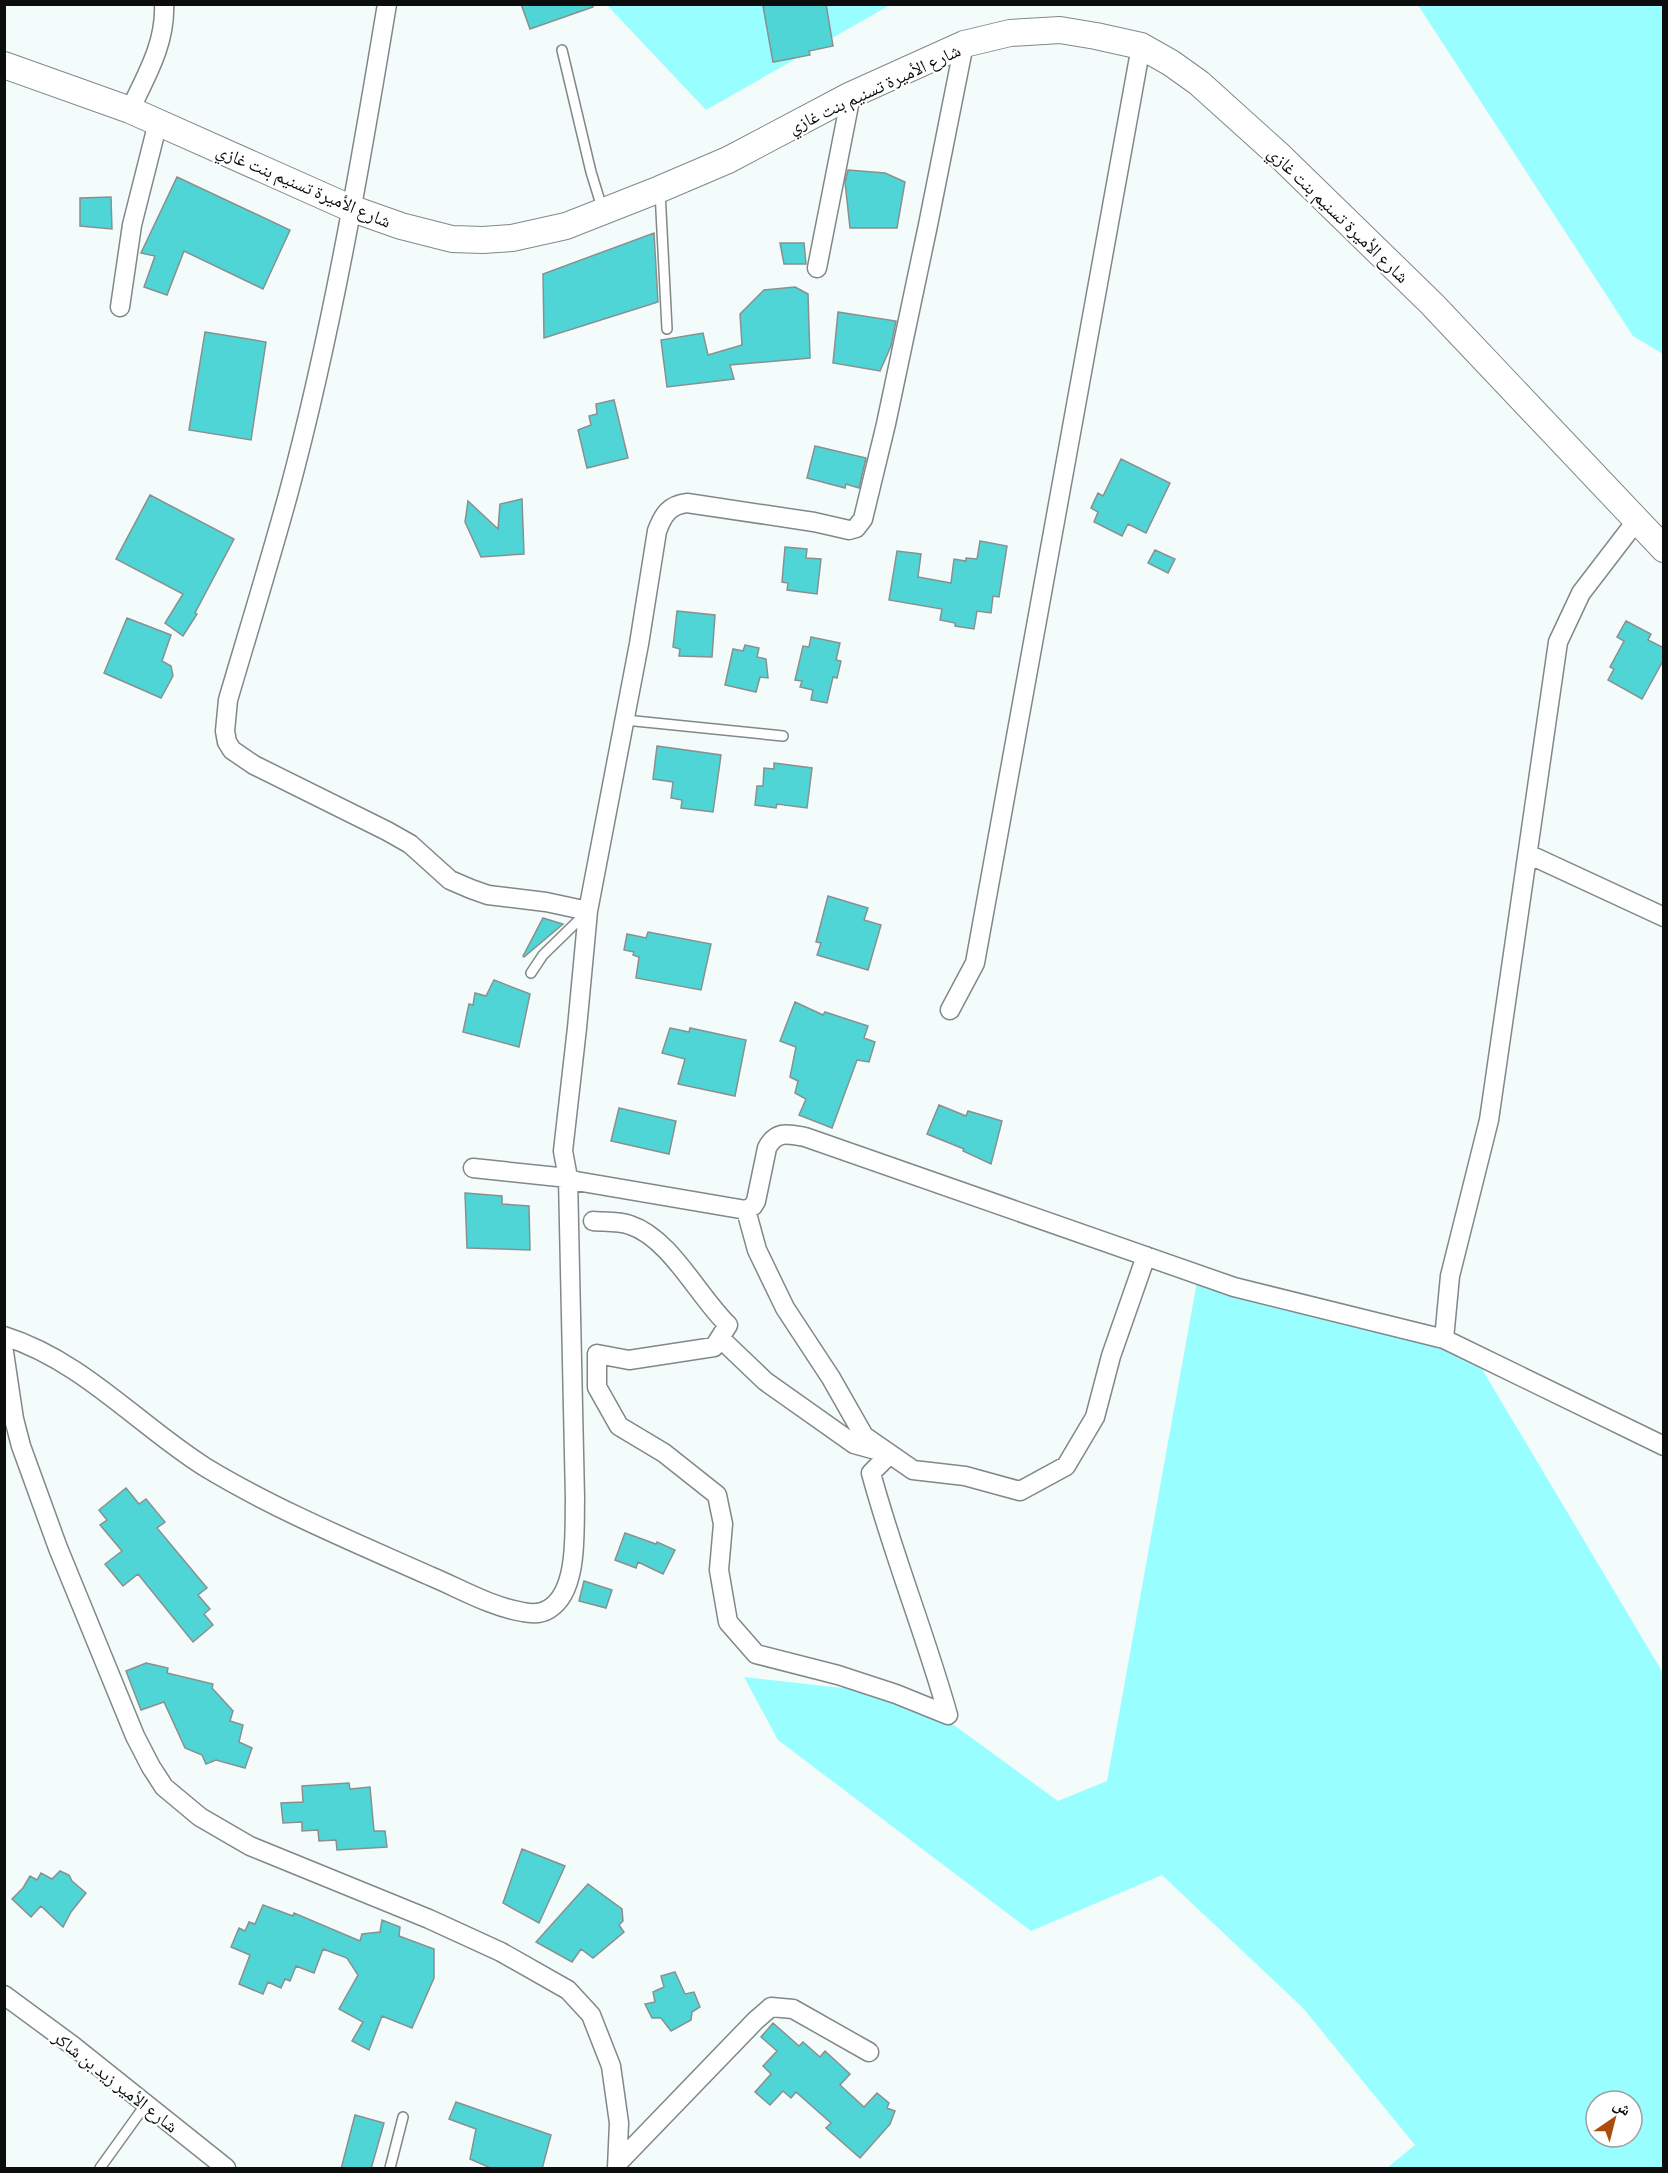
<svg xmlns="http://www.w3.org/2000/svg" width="1668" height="2173" font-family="Manrope,'Noto Naskh Arabic',sans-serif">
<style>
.green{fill:#99feff;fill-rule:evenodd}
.building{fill:#4fd5d6;stroke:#899090;stroke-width:1.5}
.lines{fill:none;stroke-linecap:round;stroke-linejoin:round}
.service-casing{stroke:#818888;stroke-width:12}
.minor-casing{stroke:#818888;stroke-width:21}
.secondary-casing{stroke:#818888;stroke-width:28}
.service{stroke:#fff;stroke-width:9}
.minor{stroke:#fff;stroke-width:18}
.secondary{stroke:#fff;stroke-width:26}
.labels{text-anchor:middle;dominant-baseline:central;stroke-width:4.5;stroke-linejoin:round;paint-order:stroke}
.street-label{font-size:18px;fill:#0c0e0e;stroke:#fff}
</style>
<rect width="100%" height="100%" fill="#f3fbfb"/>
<!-- green -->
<path class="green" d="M 607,5 L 890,5 L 706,110 Z
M 1418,5 L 1663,5 L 1663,354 L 1633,336 Z
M 1200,1265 L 1476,1359 L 1663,1673 L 1663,2168 L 1387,2168 L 1415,2145 L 1303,2008 L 1162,1875 L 1031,1931 L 778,1740 L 744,1677 L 914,1696 L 1058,1801 L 1107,1781 ZM 1596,2101 L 1632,2101 L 1632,2137 L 1596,2137 Z"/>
<!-- building -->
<path class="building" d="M 521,4 L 593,4 L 593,7 L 530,29 Z
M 771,4 L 826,4 L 833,46 L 809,51 L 810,55 L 773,62 L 763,6 Z
M 848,170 L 885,173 L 905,182 L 897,228 L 850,228 L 845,182 Z
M 177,177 L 290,230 L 263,289 L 184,251 L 167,295 L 144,287 L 155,256 L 141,253 Z
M 111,197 L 112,229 L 80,226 L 80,198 Z
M 654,233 L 658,302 L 544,338 L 543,274 Z
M 780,243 L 804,243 L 806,264 L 784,264 Z
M 795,287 L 808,294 L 810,358 L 730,365 L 734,379 L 667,387 L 661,340 L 703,333 L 708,355 L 742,345 L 740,314 L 764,290 Z
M 838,312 L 896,321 L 891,346 L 880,371 L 833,363 Z
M 205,332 L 266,342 L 251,440 L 189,430 Z
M 614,400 L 628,458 L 587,468 L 578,430 L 591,425 L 589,416 L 597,414 L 596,404 Z
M 815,446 L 866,458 L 859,488 L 846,484 L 845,488 L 807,478 Z
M 1121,459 L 1170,483 L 1146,533 L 1128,524 L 1122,536 L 1094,522 L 1098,512 L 1091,508 L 1098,493 L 1103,496 Z
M 150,495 L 234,539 L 195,613 L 197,614 L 183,636 L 165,623 L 183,594 L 116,559 Z
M 522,499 L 524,554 L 481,557 L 465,522 L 468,501 L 498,529 L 500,504 Z
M 980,541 L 1007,546 L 999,597 L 993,596 L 991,613 L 977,611 L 974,629 L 955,626 L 955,623 L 940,620 L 942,609 L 889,600 L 897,551 L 921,554 L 918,577 L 951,583 L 954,559 L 966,561 L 966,558 L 977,559 Z
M 785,547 L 807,549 L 806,558 L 821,559 L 817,594 L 787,590 L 788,583 L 782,582 Z
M 1155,550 L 1175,559 L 1168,573 L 1148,563 Z
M 677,611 L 715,615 L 712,657 L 679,656 L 680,649 L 673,647 Z
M 127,618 L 171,635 L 162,661 L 171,666 L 173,676 L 161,698 L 104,673 Z
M 1626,621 L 1651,634 L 1648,640 L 1664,648 L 1664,659 L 1642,699 L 1608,680 L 1614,669 L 1610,667 L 1624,641 L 1617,637 Z
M 811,637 L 840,643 L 836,660 L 841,661 L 837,678 L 833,677 L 827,703 L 811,700 L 813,690 L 800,687 L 802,681 L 795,680 L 803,646 L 809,647 Z
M 745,645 L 759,648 L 757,657 L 766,659 L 768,678 L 760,677 L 756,692 L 725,685 L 733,649 L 743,651 Z
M 657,746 L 721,755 L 713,812 L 681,808 L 682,800 L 671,798 L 673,782 L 653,779 Z
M 774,763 L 812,768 L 807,808 L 777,804 L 776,808 L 755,805 L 757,786 L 763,786 L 764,768 L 774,769 Z
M 828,896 L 868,908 L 864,920 L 881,925 L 868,970 L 817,955 L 821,943 L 816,942 Z
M 543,918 L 563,924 L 524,957 L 523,956 Z
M 648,932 L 711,944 L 701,990 L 636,978 L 639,957 L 633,955 L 634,952 L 624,950 L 627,934 L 646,938 Z
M 494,980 L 530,994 L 519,1047 L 463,1032 L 469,1004 L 473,1005 L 475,993 L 486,996 Z
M 795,1002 L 823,1015 L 825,1012 L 868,1026 L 864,1038 L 875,1042 L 869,1062 L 857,1060 L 832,1128 L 799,1115 L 806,1099 L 795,1093 L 798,1081 L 790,1077 L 796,1047 L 780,1041 Z
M 670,1028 L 689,1032 L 690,1028 L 746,1040 L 735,1096 L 678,1084 L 685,1059 L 662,1053 Z
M 939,1105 L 966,1116 L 968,1111 L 1002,1121 L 991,1164 L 963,1151 L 964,1149 L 927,1134 Z
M 619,1108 L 676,1121 L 669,1154 L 611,1141 Z
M 465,1193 L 502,1196 L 502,1204 L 529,1206 L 530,1250 L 467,1248 Z
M 126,1488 L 139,1504 L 146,1499 L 165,1522 L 157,1528 L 207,1588 L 198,1595 L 210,1609 L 204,1614 L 213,1625 L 193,1642 L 138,1574 L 123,1586 L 105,1564 L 122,1551 L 100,1525 L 107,1520 L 99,1510 Z
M 625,1533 L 656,1544 L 657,1542 L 675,1550 L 663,1574 L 638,1562 L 636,1568 L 615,1560 Z
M 584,1581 L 612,1590 L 606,1608 L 579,1601 Z
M 146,1663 L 168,1668 L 167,1673 L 213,1684 L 212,1688 L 233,1711 L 230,1721 L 243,1725 L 239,1742 L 252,1748 L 245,1768 L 216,1760 L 206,1764 L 202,1755 L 185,1748 L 164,1702 L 141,1710 L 126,1671 Z
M 349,1783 L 350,1789 L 370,1787 L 374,1831 L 385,1831 L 387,1847 L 337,1850 L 336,1840 L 319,1841 L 318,1830 L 302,1831 L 302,1822 L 283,1823 L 281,1803 L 303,1802 L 302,1786 Z
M 522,1849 L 565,1866 L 539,1923 L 503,1903 Z
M 60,1871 L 69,1875 L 72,1881 L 86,1893 L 71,1912 L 63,1927 L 41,1906 L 31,1917 L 12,1899 L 23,1888 L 30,1876 L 37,1880 L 41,1873 L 52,1879 Z
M 588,1884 L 622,1909 L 623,1921 L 619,1925 L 624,1932 L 593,1958 L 581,1949 L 572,1962 L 536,1942 Z
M 263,1905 L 293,1916 L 294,1913 L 360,1941 L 362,1934 L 380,1932 L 382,1920 L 400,1927 L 399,1936 L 434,1949 L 434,1978 L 412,2028 L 382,2016 L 369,2050 L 352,2041 L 363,2022 L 339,2009 L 358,1975 L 347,1958 L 323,1949 L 314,1973 L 296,1966 L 290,1981 L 285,1979 L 281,1988 L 268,1982 L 263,1994 L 239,1984 L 250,1955 L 231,1947 L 239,1928 L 245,1931 L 249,1922 L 255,1924 Z
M 675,1972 L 685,1994 L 694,1992 L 700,2007 L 692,2012 L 691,2020 L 671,2031 L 661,2018 L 652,2018 L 645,2004 L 655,2002 L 653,1992 L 664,1987 L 661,1976 Z
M 773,2023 L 799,2046 L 803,2042 L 820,2057 L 825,2051 L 850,2074 L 840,2085 L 864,2107 L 877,2093 L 889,2103 L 887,2108 L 895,2111 L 890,2124 L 860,2158 L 826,2128 L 831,2123 L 796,2092 L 791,2098 L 783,2091 L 770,2105 L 755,2092 L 771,2074 L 763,2066 L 777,2051 L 761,2037 Z
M 456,2102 L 551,2135 L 542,2169 L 493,2169 L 470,2159 L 476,2129 L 449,2119 Z
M 355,2115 L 384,2123 L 371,2169 L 341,2169 Z"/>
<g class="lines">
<!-- service casing -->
<g class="service-casing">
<path id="service" d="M 562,50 L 591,172 L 603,211
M 660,191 L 667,329
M 625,720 L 783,736
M 531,973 L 543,955 L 586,913
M 100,2168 L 146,2104
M 390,2168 L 403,2117"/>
</g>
<!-- minor casing -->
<g class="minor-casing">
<path id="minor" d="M 387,4 C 360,167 331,336 288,495 C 269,564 248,632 228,700 L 225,731 L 227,742 L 232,750 L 254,765 L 387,831 L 410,844 L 450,880 L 471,889 L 488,895 L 546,902 L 588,911
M 130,110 C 146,76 166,43 164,4
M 817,268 L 851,95
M 120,307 L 132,225 L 158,122
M 1528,854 L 1664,917
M 950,1010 L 975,963 L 1141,46
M 473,1168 L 568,1178 L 563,1151 L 577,1028 L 588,911 L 639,644 L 657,531 C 663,515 669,505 687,503 L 814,522 L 849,530 L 856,528 L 863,519 L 886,424 L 928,225 L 964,44
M 746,1210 L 757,1250 L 785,1308 L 831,1378 L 864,1436 L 913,1470 L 965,1476 L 1020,1491 L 1066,1466 L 1095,1417 L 1111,1356 L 1146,1256
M 593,1221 C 604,1222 619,1221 630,1225 C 670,1238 698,1296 728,1325 L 714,1347 L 629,1360 L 597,1354 L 597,1387 L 619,1426 L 664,1453 L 717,1495 L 723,1524 L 719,1570 L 728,1622 L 756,1654 L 838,1675 L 896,1694 L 948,1715 C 925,1633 893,1555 871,1473 L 890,1454 L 854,1444 L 765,1381 L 720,1338
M 4,1336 C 83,1361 137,1424 205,1467 C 274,1509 356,1543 430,1576 C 459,1588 491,1607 523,1612 C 532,1614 541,1614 549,1609 C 579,1591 574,1530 575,1499 L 568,1178 L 576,1181 L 746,1210 L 753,1206 L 756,1201 L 767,1148 C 776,1130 789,1134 805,1137 L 1234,1287 L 1444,1339 L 1450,1276 L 1489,1120 L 1558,642 L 1581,593 L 1637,520
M 1444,1339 L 1664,1446
M 4,1352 L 14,1419 L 21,1446 L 58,1548 L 135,1736 L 151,1767 L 164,1787 L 200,1817 L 250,1846 L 429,1919 L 501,1952 L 568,1990 L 591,2015 L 611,2066 L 619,2123 L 617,2168
M 4,1995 L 72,2045 L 226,2168
M 618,2163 L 755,2021 L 771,2007 L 793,2009 L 869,2052"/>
</g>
<!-- secondary casing -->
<g class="secondary-casing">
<path id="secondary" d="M 4,65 L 130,110 L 350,208 L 401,226 L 452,239 L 483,240 L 512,238 L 566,226 L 660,189 L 728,160 L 851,95 L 964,44 L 1010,33 L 1060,30 L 1096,36 L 1141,46 L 1171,63 L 1199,83 L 1280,156 L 1432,304 L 1664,549"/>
</g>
<!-- service -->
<use href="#service" class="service"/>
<!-- minor -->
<use href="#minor" class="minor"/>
<!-- secondary -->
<use href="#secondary" class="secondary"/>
</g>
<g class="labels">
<!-- street labels -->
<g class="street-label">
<text transform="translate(874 88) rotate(-25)">شارع الأميرة تسنيم بنت غازي</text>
<text transform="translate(304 185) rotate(23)">شارع الأميرة تسنيم بنت غازي</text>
<text transform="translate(1339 214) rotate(44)">شارع الأميرة تسنيم بنت غازي</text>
<text transform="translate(116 2081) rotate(38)">شارع الأمير زيد بن شاكر</text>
</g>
</g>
<!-- border -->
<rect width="1668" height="2173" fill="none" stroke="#0c0e0e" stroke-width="12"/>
<!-- north arrow -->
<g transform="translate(1614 2119) rotate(35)"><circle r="28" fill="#ffffff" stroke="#9e9f9f" stroke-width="1.5"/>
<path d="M0-4.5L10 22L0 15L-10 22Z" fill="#ae4c0d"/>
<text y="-9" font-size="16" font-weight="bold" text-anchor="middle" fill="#0c0e0e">ش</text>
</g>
</svg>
